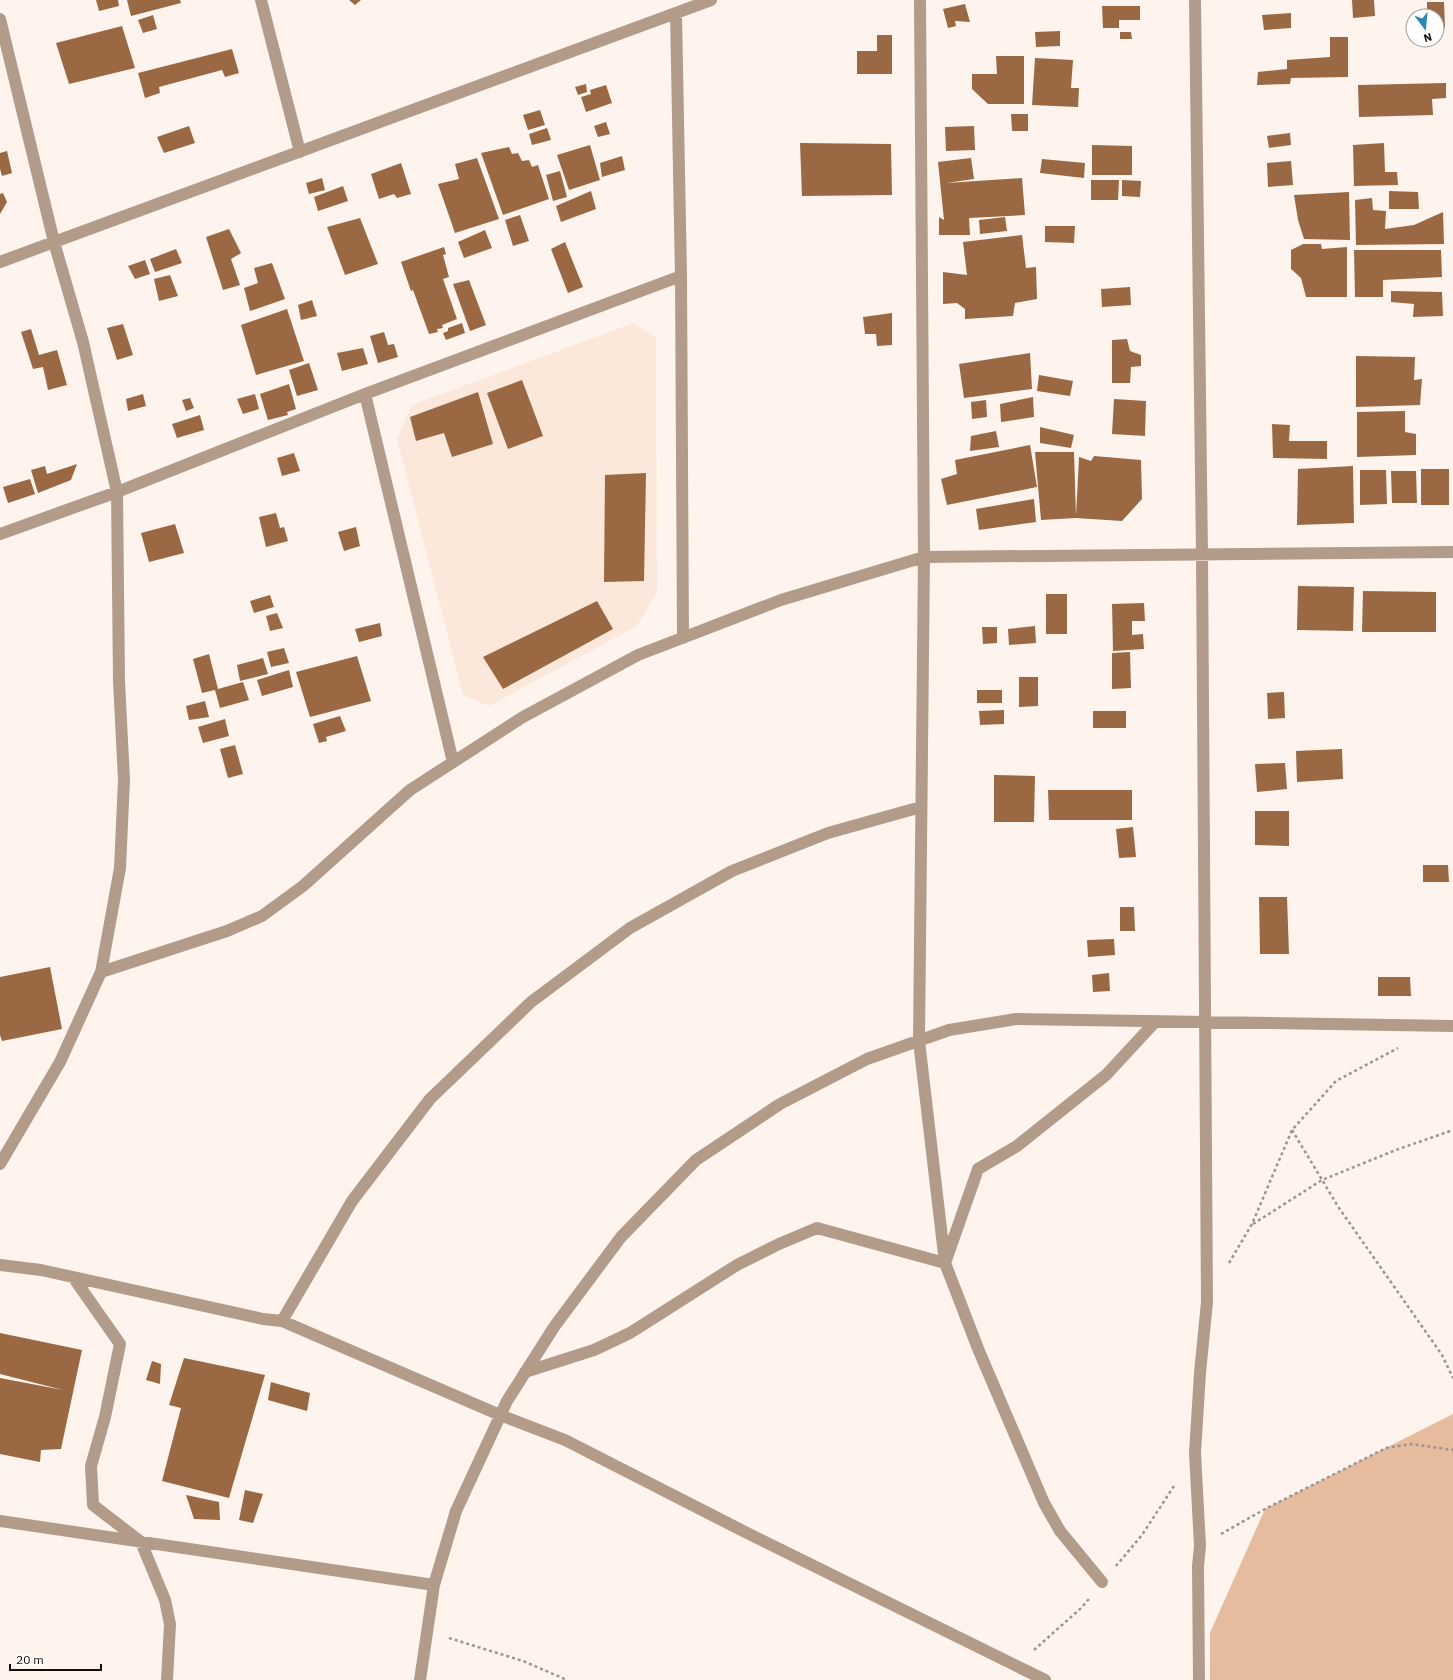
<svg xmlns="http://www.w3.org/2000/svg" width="1453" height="1680" font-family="'IBM Plex Sans',sans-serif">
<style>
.built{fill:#fbe8db}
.green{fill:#e7bc9e}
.building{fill:#9a6944}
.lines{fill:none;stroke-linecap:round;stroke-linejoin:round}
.path{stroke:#9d948d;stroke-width:2.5;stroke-dasharray:3 3;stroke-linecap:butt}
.street{stroke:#b39b8a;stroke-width:12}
</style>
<rect width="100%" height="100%" fill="#fef4ed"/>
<!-- built -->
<path class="built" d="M 633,323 L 656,338 L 657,592 L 637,626 L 489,706 L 463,695 L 397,439 L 412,405 Z"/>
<!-- green -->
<path class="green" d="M 1453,1414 L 1453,1680 L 1210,1680 L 1210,1633 L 1265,1509 Z"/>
<!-- building -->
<path class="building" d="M 96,0 L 118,0 L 119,6 L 99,11 Z
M 127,0 L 180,0 L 181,3 L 131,16 Z
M 349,0 L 361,0 L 355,5 Z
M 1352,0 L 1374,0 L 1375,16 L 1353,18 Z
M 1427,2 L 1444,2 L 1445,28 L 1437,28 L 1437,16 L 1427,16 Z
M 965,4 L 970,22 L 955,21 L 956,26 L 948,28 L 943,9 Z
M 1102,6 L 1140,6 L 1140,20 L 1119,20 L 1119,28 L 1103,28 Z
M 1291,13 L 1291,28 L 1264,30 L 1262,15 Z
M 153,15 L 157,29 L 143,33 L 138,20 Z
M 122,26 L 135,68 L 69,84 L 56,43 Z
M 1060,31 L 1060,46 L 1036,47 L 1035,32 Z
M 1120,32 L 1131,32 L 1132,39 L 1120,39 Z
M 877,35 L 892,35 L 892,74 L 857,74 L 857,51 L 877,51 Z
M 1330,37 L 1348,37 L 1348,77 L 1291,78 L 1290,84 L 1257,85 L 1258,72 L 1287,69 L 1287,60 L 1330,57 Z
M 232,49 L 239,73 L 225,77 L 222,70 L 159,87 L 160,93 L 145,98 L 138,73 Z
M 996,56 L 1024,56 L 1024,104 L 988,104 L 972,89 L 972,74 L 997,74 Z
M 1035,58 L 1073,60 L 1071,88 L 1079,88 L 1078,107 L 1032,105 Z
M 1446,83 L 1446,98 L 1432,99 L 1433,115 L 1359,117 L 1358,85 Z
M 586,84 L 587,92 L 578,95 L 575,87 Z
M 606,85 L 612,103 L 586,112 L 581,97 L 591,94 L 590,90 Z
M 540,110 L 545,125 L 528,130 L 523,115 Z
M 1011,114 L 1028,114 L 1028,131 L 1012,131 Z
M 606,122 L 610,134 L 598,137 L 594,126 Z
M 189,126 L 195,143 L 164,153 L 157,137 Z
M 974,126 L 975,150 L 946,151 L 945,127 Z
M 547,128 L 551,140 L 532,145 L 529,134 Z
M 1290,133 L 1291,145 L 1269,148 L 1267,136 Z
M 800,143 L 891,144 L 892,195 L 802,196 Z
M 1384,143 L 1385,172 L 1397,172 L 1398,185 L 1354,186 L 1353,145 Z
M 590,145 L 600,180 L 569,190 L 557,155 Z
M 1092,145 L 1132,146 L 1132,175 L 1092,175 Z
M 509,147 L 512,154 L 518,153 L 522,161 L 529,160 L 532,167 L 538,165 L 549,199 L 503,215 L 481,153 Z
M 7,151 L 12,173 L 2,176 L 0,169 L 0,153 Z
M 622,156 L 625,170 L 602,177 L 600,163 Z
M 477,158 L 499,219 L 455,233 L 438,184 L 459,179 L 455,164 Z
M 971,158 L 974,179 L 946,183 L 1022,178 L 1025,215 L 969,218 L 970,235 L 939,235 L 939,217 L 944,220 L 938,162 Z
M 1042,159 L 1085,163 L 1084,178 L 1040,173 Z
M 1291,161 L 1293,185 L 1268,187 L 1267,163 Z
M 401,163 L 411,194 L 397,198 L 394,194 L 379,199 L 371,174 Z
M 560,171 L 567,197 L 553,201 L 546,175 Z
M 322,178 L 325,190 L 309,194 L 306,183 Z
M 1091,180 L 1119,180 L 1118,200 L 1091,200 Z
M 1122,180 L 1141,181 L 1140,197 L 1122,196 Z
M 343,186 L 348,201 L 318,211 L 314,197 Z
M 591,191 L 596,209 L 561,222 L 556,206 Z
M 1389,191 L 1418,192 L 1419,209 L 1389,209 Z
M 1349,192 L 1350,240 L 1304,239 L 1298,220 L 1294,195 Z
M 3,193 L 7,202 L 0,214 L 0,194 Z
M 1372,198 L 1373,210 L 1386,211 L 1385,229 L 1414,225 L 1443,212 L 1444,244 L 1356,245 L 1355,200 Z
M 520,215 L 529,241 L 513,246 L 505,220 Z
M 1005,217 L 1007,231 L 980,234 L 979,220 Z
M 360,218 L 378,264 L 345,275 L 327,227 Z
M 1045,226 L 1075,226 L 1074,243 L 1045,242 Z
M 229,229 L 241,253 L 231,259 L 240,285 L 223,290 L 206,237 Z
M 485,230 L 492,248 L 464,258 L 458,242 Z
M 1022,235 L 1026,268 L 1036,267 L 1037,299 L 1015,303 L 1013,316 L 965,319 L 965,309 L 957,303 L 943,304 L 943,272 L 967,275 L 963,242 Z
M 565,242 L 583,287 L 568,293 L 551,249 Z
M 1303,244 L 1321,244 L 1322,249 L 1347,247 L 1347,297 L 1306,297 L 1301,278 L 1291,269 L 1291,250 Z
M 444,247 L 446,254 L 443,255 L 449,277 L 443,279 L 457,319 L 442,325 L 443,328 L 437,329 L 438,332 L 429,334 L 413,290 L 411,291 L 401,262 Z
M 176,249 L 182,263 L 155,272 L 150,259 Z
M 1354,250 L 1441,250 L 1442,277 L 1383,280 L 1383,297 L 1355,297 Z
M 145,260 L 150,274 L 135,279 L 128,266 Z
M 272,263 L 285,299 L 250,311 L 244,288 L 258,283 L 254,268 Z
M 170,275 L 178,296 L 159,301 L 154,279 Z
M 469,280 L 486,325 L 470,331 L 453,284 Z
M 1130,287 L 1131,305 L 1102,307 L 1101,289 Z
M 1391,291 L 1442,292 L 1443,316 L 1413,317 L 1414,304 L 1391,302 Z
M 312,300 L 317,316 L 301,320 L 298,305 Z
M 287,309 L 304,361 L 256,375 L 241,325 Z
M 892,313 L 892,345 L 877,346 L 876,334 L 865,334 L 863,317 Z
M 462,323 L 465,333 L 446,340 L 443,333 L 448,331 L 448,328 Z
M 123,324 L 133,355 L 117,360 L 107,328 Z
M 31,329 L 39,355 L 57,350 L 67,385 L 48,390 L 43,367 L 33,369 L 21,332 Z
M 384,332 L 388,345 L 394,344 L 398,357 L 378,363 L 370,336 Z
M 1127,339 L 1130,351 L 1141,355 L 1141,366 L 1131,367 L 1130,383 L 1112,383 L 1112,340 Z
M 363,348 L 368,364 L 342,371 L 337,353 Z
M 1030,353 L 1032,389 L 964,398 L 959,364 Z
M 1356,356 L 1415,357 L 1414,380 L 1422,379 L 1420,405 L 1356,407 Z
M 309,363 L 318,390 L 297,396 L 289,370 Z
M 1039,375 L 1073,381 L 1070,396 L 1037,391 Z
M 522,380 L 543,436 L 508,449 L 487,393 Z
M 289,384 L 296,409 L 287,412 L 288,415 L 268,420 L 260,394 Z
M 478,392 L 493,444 L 452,457 L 444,433 L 416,441 L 410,417 Z
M 143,394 L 146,406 L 128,411 L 126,399 Z
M 255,394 L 259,409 L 243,414 L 237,399 Z
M 1033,397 L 1034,417 L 1001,422 L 1000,404 Z
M 190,398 L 194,408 L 186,411 L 182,400 Z
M 1114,399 L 1146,401 L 1145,436 L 1112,434 Z
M 986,400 L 987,417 L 972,419 L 971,402 Z
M 1405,411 L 1405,432 L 1416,434 L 1416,455 L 1357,457 L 1357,412 Z
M 200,415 L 204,430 L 177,438 L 172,424 Z
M 1272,424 L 1290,425 L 1289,441 L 1327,441 L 1327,459 L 1273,458 Z
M 1040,427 L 1074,435 L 1071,448 L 1040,443 Z
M 996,431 L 999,447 L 970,451 L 971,436 Z
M 1030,445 L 1037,487 L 947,505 L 941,479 L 957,474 L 955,460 Z
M 1035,452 L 1074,452 L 1076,516 L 1079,457 L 1091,461 L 1094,456 L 1141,460 L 1142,499 L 1122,521 L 1076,518 L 1041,520 Z
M 294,453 L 300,471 L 282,476 L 277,458 Z
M 77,464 L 71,480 L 38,493 L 31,470 L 45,466 L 47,474 Z
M 1353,466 L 1354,523 L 1297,525 L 1298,469 Z
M 1421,469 L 1449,469 L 1449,505 L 1421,505 Z
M 1360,470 L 1386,470 L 1387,504 L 1360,505 Z
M 1391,471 L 1416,471 L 1417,503 L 1392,503 Z
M 646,473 L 644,581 L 604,582 L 605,475 Z
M 30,479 L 35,494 L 8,503 L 3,487 Z
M 1034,499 L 1036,522 L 979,530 L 976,509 Z
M 276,513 L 280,528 L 284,527 L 288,541 L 266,547 L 259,517 Z
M 175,524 L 184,553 L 149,562 L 141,533 Z
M 356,527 L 360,546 L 344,551 L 338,532 Z
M 1298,586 L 1354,587 L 1353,631 L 1297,630 Z
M 1363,591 L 1436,592 L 1436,632 L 1362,632 Z
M 1046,594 L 1067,594 L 1067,634 L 1046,634 Z
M 270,595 L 274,607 L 254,613 L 250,601 Z
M 597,601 L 613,629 L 503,689 L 483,657 Z
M 1144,603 L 1145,621 L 1132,621 L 1132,635 L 1143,634 L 1144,649 L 1113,651 L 1112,604 Z
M 277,613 L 283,628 L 270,631 L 266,616 Z
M 380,623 L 382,636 L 359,642 L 355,629 Z
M 1035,626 L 1036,643 L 1009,645 L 1008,629 Z
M 982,627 L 997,627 L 997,643 L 983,644 Z
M 284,648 L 289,663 L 271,667 L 267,652 Z
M 1130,652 L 1131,688 L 1112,689 L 1112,653 Z
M 209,654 L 218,689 L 243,682 L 249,700 L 220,708 L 215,690 L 202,693 L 193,659 Z
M 357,656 L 371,701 L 310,717 L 296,672 Z
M 263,658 L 268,674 L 240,681 L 237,665 Z
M 289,670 L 293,687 L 262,696 L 257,680 Z
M 1019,677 L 1038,677 L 1038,706 L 1019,707 Z
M 977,690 L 1002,690 L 1002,703 L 977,703 Z
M 1284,692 L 1285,718 L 1268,719 L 1267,693 Z
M 205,701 L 209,717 L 189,720 L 186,706 Z
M 1004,710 L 1004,724 L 980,725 L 979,711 Z
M 1093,711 L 1126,711 L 1126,728 L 1093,728 Z
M 340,716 L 346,731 L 326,737 L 327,741 L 319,743 L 313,724 Z
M 225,719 L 229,736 L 203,743 L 198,727 Z
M 235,745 L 243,774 L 228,778 L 220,749 Z
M 1342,749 L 1343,779 L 1297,782 L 1296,751 Z
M 1285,763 L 1287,789 L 1257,792 L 1255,764 Z
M 994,775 L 1035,776 L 1034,822 L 994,822 Z
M 1048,790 L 1132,790 L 1132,820 L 1049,820 Z
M 1255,811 L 1289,811 L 1289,846 L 1255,845 Z
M 1133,827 L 1136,857 L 1119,858 L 1116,829 Z
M 1423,865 L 1448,865 L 1449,882 L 1423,882 Z
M 1259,897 L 1287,897 L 1289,954 L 1260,954 Z
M 1120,907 L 1134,907 L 1135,931 L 1120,931 Z
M 1114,939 L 1115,955 L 1088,957 L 1087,940 Z
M 50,967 L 62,1029 L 2,1041 L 0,1035 L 0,977 Z
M 1109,973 L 1110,991 L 1093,992 L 1092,975 Z
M 1378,977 L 1410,977 L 1411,996 L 1378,996 Z
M 0,1333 L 82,1350 L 61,1449 L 41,1450 L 40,1462 L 0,1454 L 0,1378 L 63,1390 L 0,1374 Z
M 184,1358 L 265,1375 L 229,1498 L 162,1481 L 181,1408 L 169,1405 Z
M 152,1361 L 161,1364 L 160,1384 L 146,1380 Z
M 271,1382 L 310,1393 L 307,1411 L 268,1400 Z
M 245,1490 L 263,1494 L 253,1523 L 239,1520 Z
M 186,1495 L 219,1502 L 220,1520 L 194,1519 Z"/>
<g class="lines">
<!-- path -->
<path class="path" d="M 1292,1130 L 1339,1208 L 1442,1355 L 1453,1378
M 1253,1224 L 1322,1180 L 1396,1150 L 1453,1130
M 1229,1263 L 1252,1224 L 1292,1130 L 1336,1081 L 1398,1048
M 1221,1534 L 1265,1509 L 1386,1448 L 1411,1444 L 1453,1450
M 1116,1566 L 1142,1535 L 1174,1486
M 449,1638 L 523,1661 L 567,1680
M 1034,1650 L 1080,1609 L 1089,1599"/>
<!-- street -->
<path class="street" d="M 261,0 L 300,152
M 920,0 L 924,557 L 919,1041 L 945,1263 L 979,1351 L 1044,1503 L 1060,1531 L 1102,1582
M 1195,0 L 1202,554 L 1207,1302 L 1200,1373 L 1195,1453 L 1200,1546 L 1198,1566 L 1199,1680
M 676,13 L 681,276 L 683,638
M 0,19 L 54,242 L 83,342 L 117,492 L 119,681 L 124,780 L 120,868 L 101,972 L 60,1062 L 0,1164
M 0,262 L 711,0
M 365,394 L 453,762
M 0,534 L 117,492 L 365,394 L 681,276
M 101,972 L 227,931 L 262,916 L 303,886 L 410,790 L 523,717 L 638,655 L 781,600 L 924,557 L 1453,552
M 0,1265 L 41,1270 L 263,1319 L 282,1321 L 500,1415 L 565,1440 L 751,1535 L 1045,1680
M 73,1277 L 120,1344 L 105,1417 L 91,1466 L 93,1505 L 141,1542 L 165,1600 L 170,1624 L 167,1680
M 282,1321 L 352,1201 L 430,1099 L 531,1002 L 630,928 L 732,871 L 828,833 L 921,807
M 525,1372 L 594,1350 L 630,1333 L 737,1265 L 779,1244 L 817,1228 L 945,1263 L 978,1169 L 1017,1146 L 1106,1075 L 1156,1021
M 0,1521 L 434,1585
M 420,1680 L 434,1585 L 456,1511 L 507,1401 L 554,1327 L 621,1237 L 696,1160 L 780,1104 L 867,1059 L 949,1030 L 1016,1019 L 1453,1026"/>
</g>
<!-- north arrow -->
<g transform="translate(1425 28) rotate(164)"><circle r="19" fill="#ffffff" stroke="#a19e9c"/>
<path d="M0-3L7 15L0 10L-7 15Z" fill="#2f87b5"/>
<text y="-6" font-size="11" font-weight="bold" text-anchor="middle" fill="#150d08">N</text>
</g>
<!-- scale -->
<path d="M10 1664v6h91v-6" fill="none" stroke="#150d08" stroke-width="2"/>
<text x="16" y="1664" font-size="12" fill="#150d08" stroke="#ffffff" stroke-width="3" paint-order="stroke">20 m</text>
</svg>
